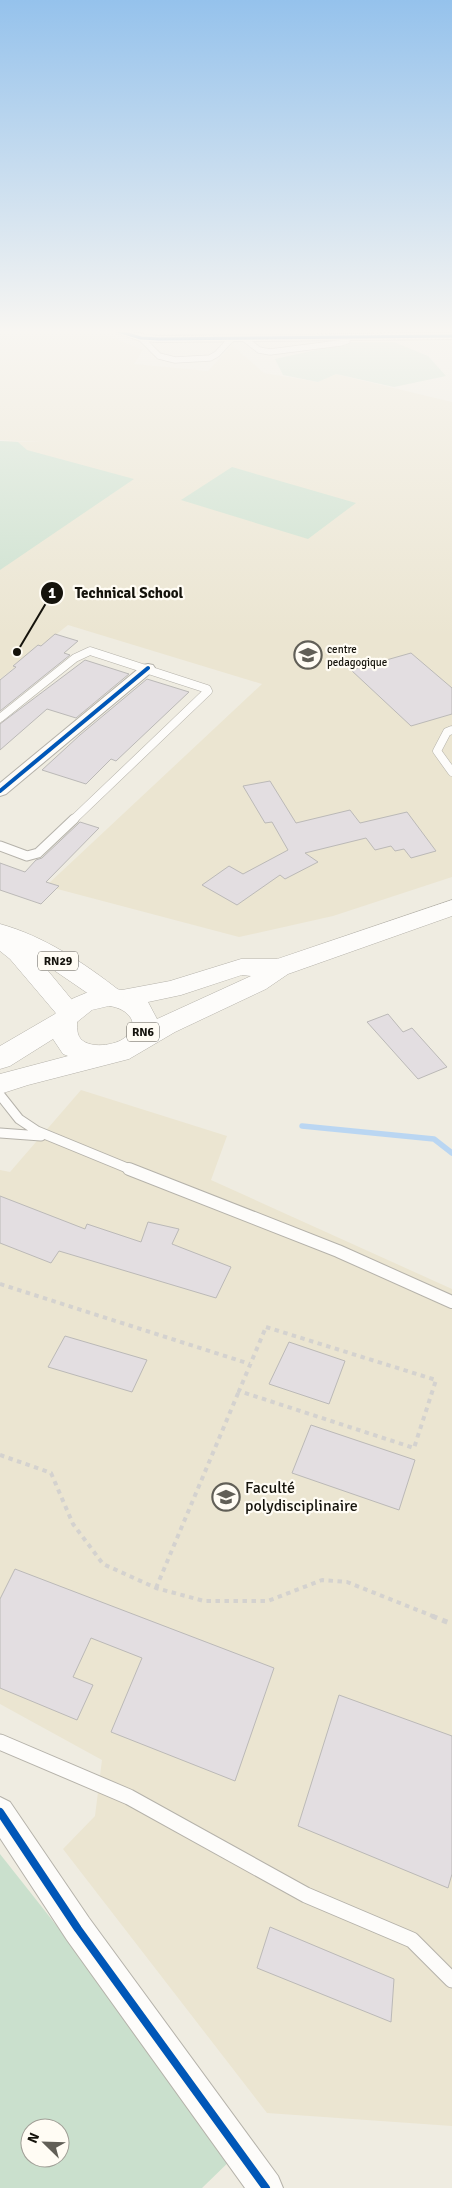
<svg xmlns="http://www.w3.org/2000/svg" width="452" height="2188" font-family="Signika,sans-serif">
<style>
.built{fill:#ebe5d1}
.green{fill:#cae0cd;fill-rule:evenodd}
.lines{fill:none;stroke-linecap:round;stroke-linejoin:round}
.stream{stroke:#bad6f2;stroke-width:5.5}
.building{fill:#e3dee1;stroke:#bbb9b7}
.lane-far4-casing{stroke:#b5b2aa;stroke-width:7}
.lane-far3-casing{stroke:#b5b2aa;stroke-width:9}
.lane-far2-casing{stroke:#b5b2aa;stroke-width:11}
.lane-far1-casing{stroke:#b5b2aa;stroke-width:14}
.lane-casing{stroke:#b5b2aa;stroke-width:17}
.street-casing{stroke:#b5b2aa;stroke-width:2}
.primary-casing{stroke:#b5b2aa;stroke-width:1}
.highway-casing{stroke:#b5b2aa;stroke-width:1}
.path-far1{stroke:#d4d2cf;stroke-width:4;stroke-dasharray:4.5 4.5;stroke-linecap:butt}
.path{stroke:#d4d2cf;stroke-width:5;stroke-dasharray:5.5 5.5;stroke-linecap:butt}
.lane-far4{stroke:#fdfcfa;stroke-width:5.5}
.lane-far3{stroke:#fdfcfa;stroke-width:8}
.lane-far2{stroke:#fdfcfa;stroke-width:9}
.lane-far1{stroke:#fdfcfa;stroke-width:12}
.lane{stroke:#fdfcfa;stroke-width:15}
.street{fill:#fdfcfa;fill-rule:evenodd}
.primary{fill:#fdfcfa;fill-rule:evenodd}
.highway{fill:#fdfcfa;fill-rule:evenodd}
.cycleway-far2-casing{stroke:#fffcf4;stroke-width:5}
.cycleway-far1-casing{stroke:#fffcf4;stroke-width:6}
.cycleway-casing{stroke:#fffcf4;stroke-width:11}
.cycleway-far2{stroke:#0057b8;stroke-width:3}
.cycleway-far1{stroke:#0057b8;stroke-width:4}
.cycleway{stroke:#0057b8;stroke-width:8}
.labels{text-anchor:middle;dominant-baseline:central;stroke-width:4.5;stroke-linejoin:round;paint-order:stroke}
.far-poi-label{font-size:11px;fill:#15130c;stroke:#fffcf4;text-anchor:start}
.shield{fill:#fffcf4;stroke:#5b5952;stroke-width:1}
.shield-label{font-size:12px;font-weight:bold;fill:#15130c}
.near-poi-label{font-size:16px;fill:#15130c;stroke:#fffcf4;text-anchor:start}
.leader{fill:none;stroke:#15130c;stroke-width:2}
.callout-dot{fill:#15130c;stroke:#fffcf4;stroke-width:2}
.mark-label{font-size:15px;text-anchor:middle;font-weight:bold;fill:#fff}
.callout-label{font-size:15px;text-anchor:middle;font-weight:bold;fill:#15130c;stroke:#fffcf4;stroke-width:4.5;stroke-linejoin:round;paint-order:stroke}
</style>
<rect width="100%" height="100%" fill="#efece1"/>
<!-- built -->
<path class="built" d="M 0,330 L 94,330 L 143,350 L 134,364 L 208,371 L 232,345 L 264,373 L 318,382 L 335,374 L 452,402 L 452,877 L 333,916 L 239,937 L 46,886 L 262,684 L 68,625 L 0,679 L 0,441 L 42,442 L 0,440 Z
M 81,1090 L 227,1136 L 211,1180 L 452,1289 L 452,2126 L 267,2113 L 63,1849 L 95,1816 L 102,1760 L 0,1704 L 0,1170 L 10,1172 Z"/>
<!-- green -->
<path class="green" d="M 352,342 L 394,342 L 428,356 L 446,376 L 394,387 L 336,374 L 318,382 L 283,375 L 275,359 Z
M 0,441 L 18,442 L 27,450 L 134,479 L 0,570 Z
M 232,467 L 356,503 L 308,539 L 181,500 Z
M 0,1854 L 237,2154 L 202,2188 L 0,2188 ZM 30,2128 L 60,2128 L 60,2158 L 30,2158 Z"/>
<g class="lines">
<!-- stream -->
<path class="stream" d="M 302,1126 L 434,1139 L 452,1153"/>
</g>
<!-- building -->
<path class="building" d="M 55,634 L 78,641 L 64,653 L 70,655 L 0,711 L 0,680 L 16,667 L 13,666 L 38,645 L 41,646 Z
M 411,653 L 452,688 L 452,714 L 411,726 L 351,670 Z
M 85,660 L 129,674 L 76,718 L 47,709 L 0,750 L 0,724 Z
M 147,679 L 189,692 L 116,761 L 111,759 L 86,784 L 42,770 L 80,735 Z
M 270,781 L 296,823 L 350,810 L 360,823 L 407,812 L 436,851 L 411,858 L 404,849 L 395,851 L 391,846 L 375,850 L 366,838 L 305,853 L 318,862 L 285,879 L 280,875 L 237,905 L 202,885 L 229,866 L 243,874 L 288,850 L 272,822 L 265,823 L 243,786 Z
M 80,822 L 99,828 L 46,882 L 59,886 L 41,904 L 0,890 L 0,863 L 25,872 L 36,860 L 42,858 Z
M 388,1014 L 403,1032 L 412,1028 L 447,1067 L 418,1079 L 367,1022 Z
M 0,1196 L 85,1229 L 87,1224 L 141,1242 L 148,1222 L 179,1229 L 172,1244 L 231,1267 L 216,1298 L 59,1251 L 51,1263 L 0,1243 Z
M 65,1336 L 147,1360 L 132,1392 L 48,1367 Z
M 289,1342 L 345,1361 L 329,1404 L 269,1384 Z
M 311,1425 L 415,1460 L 399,1510 L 292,1473 Z
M 15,1569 L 274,1668 L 235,1781 L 111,1732 L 142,1658 L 91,1638 L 73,1677 L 93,1685 L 77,1720 L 0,1688 L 0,1599 Z
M 339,1695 L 452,1736 L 452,1874 L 448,1888 L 298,1826 Z
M 270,1927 L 394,1979 L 391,2022 L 257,1968 Z"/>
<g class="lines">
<!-- lane-far4 casing -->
<g class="lane-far4-casing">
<path id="lane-far4" d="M 141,338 L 159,356 L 175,360 L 210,358 L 217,354 L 232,338
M 245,339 L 259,350 L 270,352 L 340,343 L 347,341 L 346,338"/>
</g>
<!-- lane-far3 casing -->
<g class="lane-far3-casing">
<path id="lane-far3" d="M 0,718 L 75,658 L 90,651 L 207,689 L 208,691 L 73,820
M 452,730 L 447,732 L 437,751 L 452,772"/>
</g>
<!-- lane-far2 casing -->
<g class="lane-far2-casing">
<path id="lane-far2" d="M 0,846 L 27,856 L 38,853 L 74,819
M 0,1095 L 19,1119 L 37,1131 L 132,1170
M 0,1133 L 41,1136"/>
</g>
<!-- lane-far1 casing -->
<g class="lane-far1-casing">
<path id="lane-far1" d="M 129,1169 L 338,1251 L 452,1302"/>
</g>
<!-- lane casing -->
<g class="lane-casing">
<path id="lane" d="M 0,1742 L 129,1797 L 306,1895 L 412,1940 L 452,1980"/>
</g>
<!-- street casing -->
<g class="street-casing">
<path id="street" d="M 109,330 C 126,330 142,335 159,336 L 452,333 L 452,339 L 159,342 L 141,341 Z
M 148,664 L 153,665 L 155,668 L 153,671 L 6,794 L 0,796 L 0,783 L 143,665 Z
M 0,1797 L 10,1802 L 89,1918 L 278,2176 L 283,2188 L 245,2188 L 67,1940 L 0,1838 Z"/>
</g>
<!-- primary casing -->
<g class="primary-casing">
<path id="primary" d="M 452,900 L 452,916 L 288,974 L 266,989 L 175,1032 L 129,1059 L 28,1085 L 0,1094 L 0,1074 L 68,1056 L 63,1054 L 53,1039 L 10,1066 L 0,1069 L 0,1046 L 55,1014 L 63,1004 L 74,998 L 86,993 L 109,988 L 122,990 L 170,981 L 241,959 L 277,959 ZM 242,975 L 251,976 L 157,1019 L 148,1002 L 181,995 ZM 109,1006 C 129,1008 143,1026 123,1039 C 113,1046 83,1050 78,1034 C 77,1030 77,1025 77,1022 L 92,1010 Z"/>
</g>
<!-- highway casing -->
<g class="highway-casing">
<path id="highway" d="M 0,924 C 44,936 84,963 120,991 L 124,997 L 120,1003 L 111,1006 L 102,1003 L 39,960 L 82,1012 L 78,1018 L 69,1021 L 60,1018 L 10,959 L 0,951 Z"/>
</g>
<!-- path-far1 -->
<path class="path-far1" d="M 0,1284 L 250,1364
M 266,1327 L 436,1380 L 414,1448 L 239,1391 Z
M 0,1455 L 51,1473 L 73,1524 L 103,1564 L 156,1588 L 204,1601 L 268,1601 L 322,1580 L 347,1582 L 435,1617
M 156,1588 L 239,1391"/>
<!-- path -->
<path class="path" d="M 432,1616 L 452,1624"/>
<!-- lane-far4 -->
<use href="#lane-far4" class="lane-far4"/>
<!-- lane-far3 -->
<use href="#lane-far3" class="lane-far3"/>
<!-- lane-far2 -->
<use href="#lane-far2" class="lane-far2"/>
<!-- lane-far1 -->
<use href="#lane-far1" class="lane-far1"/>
<!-- lane -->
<use href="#lane" class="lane"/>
<!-- street -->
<use href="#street" class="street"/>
<!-- primary -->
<use href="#primary" class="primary"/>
<!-- highway -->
<use href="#highway" class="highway"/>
<!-- cycleway-far2 casing -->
<g class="cycleway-far2-casing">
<path id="cycleway-far2" d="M 114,330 L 141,338 L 159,339 L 452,336"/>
</g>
<!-- cycleway-far1 casing -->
<g class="cycleway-far1-casing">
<path id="cycleway-far1" d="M 0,791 L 148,668"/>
</g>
<!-- cycleway casing -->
<g class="cycleway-casing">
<path id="cycleway" d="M 0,1812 L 78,1929 L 266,2188"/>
</g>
<!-- cycleway-far2 -->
<use href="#cycleway-far2" class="cycleway-far2"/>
<!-- cycleway-far1 -->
<use href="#cycleway-far1" class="cycleway-far1"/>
<!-- cycleway -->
<use href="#cycleway" class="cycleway"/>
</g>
<!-- sky -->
<linearGradient id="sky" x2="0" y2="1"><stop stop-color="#95c2ec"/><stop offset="0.52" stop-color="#f8f6f2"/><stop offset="1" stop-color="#f8f6f2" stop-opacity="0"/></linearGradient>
<rect width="452" height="637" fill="url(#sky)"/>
<!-- icons -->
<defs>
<g id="university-ring" transform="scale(1.4375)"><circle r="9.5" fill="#fffcf4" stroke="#615f57" stroke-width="1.5"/><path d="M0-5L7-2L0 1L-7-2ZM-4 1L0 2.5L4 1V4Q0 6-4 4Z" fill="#615f57"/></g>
</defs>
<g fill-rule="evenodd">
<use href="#university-ring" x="308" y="655"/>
<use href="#university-ring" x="226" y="1497"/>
</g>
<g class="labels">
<!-- far-poi labels -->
<g class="far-poi-label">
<text x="327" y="649">centre<tspan x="327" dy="13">pedagogique</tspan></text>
</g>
<!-- shield labels -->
<g class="shield">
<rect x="38" y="951.5" width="40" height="19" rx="4"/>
<rect x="127" y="1022.5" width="32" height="19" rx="4"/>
</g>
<g class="shield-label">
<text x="58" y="961">RN29</text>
<text x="143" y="1032">RN6</text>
</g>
<!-- near-poi labels -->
<g class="near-poi-label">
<text x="245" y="1488">Faculté<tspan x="245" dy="18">polydisciplinaire</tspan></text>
</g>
</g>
<!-- callouts -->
<path class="leader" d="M17 652L52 593"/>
<g class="callout-dot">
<circle cx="17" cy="652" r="5"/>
<circle cx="52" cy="593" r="12"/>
</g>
<g class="mark-label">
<text x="52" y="598">1</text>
</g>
<g class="callout-label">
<text x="129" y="598">Technical School</text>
</g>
<!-- north arrow -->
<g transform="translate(45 2143) rotate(293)"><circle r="24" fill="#fffcf4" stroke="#a19f97"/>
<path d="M0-4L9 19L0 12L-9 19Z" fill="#615f57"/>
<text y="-8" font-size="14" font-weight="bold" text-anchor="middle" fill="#15130c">N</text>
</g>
</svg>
